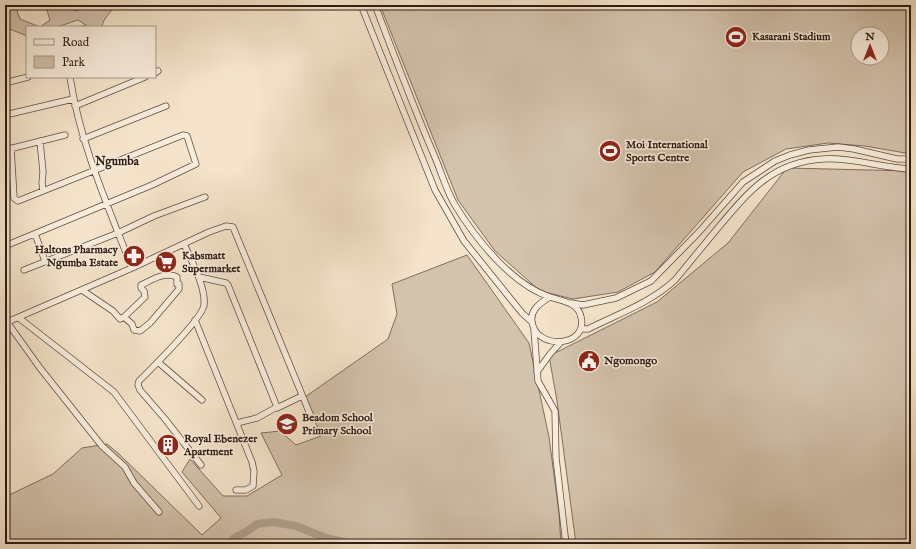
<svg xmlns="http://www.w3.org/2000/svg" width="916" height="549" font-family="'IM FELL English',serif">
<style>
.green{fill:#d3c2ac;stroke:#806e5f;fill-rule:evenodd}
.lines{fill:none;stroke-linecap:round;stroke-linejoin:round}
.river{stroke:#b1a08c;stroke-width:8}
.minor-casing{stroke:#604d40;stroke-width:7}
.minor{stroke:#f8eddd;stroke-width:5.5}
.labels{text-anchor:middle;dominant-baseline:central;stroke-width:3;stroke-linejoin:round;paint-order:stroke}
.poi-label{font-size:11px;font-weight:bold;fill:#2e1b12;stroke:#f8eddd;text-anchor:start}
.neighbourhood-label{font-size:12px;font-weight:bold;fill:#2e1b12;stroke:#f8eddd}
</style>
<rect width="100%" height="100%" fill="#f5e4cb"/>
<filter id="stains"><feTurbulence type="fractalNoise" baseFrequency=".005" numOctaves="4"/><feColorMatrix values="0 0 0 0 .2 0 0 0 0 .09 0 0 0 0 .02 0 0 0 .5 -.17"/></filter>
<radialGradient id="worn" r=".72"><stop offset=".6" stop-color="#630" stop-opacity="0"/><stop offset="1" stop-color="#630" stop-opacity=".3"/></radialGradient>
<!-- green -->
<path class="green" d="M 5,5 L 15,5 L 20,19 L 40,27 L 50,20 L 46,7 L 47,5 L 74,5 L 74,11 L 97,5 L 115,5 C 111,13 103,18 102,27 L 78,27 L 86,25 L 78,20 L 57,27 L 27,27 L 27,36 L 5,27 Z
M 380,5 L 911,5 L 911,154 L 865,146 L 828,143 L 786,149 L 743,172 L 655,272 L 618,292 L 573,299 L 540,291 L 495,251 L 458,200 ZM 858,34 L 882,34 L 882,58 L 858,58 Z
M 787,168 L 911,171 L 911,544 L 576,544 L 557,401 L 549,356 L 657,302 L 728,243 Z
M 467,255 L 529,343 L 549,437 L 559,513 L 561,544 L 5,544 L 5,497 L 53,474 L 82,448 L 107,444 L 119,454 L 202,535 L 221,518 L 182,472 L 190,459 L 223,496 L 247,496 L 282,475 L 261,433 L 280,431 L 296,445 L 321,436 L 305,397 L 388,339 L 397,314 L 392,284 Z"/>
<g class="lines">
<!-- river -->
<path class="river" d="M 230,544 L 234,538 L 246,532 L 257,524 L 274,522 L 296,526 L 326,538 L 353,544"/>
<!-- minor casing -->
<g class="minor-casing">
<path id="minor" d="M 361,5 L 435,190 L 464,241 L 522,313 L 532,322
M 375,5 C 394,55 413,106 434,155 C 441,171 446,190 455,205 C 475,238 512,285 550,297
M 155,73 L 158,71
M 70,77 C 80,144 108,206 132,268
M 5,83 L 28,77
M 75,106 L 145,77
M 5,115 L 73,99
M 83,139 L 166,106
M 40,141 L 43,172 L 42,183 L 43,191
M 5,150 L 65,135
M 35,234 L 45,261
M 184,244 C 191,260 206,287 204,305 C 203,318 151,369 139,381 L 138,385 L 140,390 L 165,419 L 201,465
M 5,246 L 152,185 L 196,164 L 187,136 L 183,135 L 18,201 L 14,198 L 11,148
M 24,270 L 118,233 L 154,216 L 205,197
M 199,277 L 226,283 L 228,285 L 277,407 L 257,418 L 237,423
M 82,290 L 113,311 L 120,319 L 124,317 L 132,324 L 134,330 L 140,331 L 150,323 L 179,289 L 179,284 L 177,284 L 177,277 C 165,271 152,280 141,285 L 141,288 L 144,291 L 145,297 L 124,317
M 550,297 C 562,301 578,302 581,317 C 588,346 541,350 533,326 C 528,312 538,304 550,297 Z
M 571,303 L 583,305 L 616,298 L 651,281 L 699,232 L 743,182 L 775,161 L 790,155 L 809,150 L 838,147 L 854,149 L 897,159 L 911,159
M 19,318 L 114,392 L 199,506
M 195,320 L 252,462 L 254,471 L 253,486 L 246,490 L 236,490
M 7,322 L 40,368 L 102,446 L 125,467 L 134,483 L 159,512
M 5,323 L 132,268 L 209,232 L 226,226 L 233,227 L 312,419
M 581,329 L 588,329 C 618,314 650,303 675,280 C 689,263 703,246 717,229 C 748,192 772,162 823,159 C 852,157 882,168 911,169
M 534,330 L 538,381 L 555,411 L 556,458 L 566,544
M 158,362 L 202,400
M 537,372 L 550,354 L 561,342
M 277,408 L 302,396"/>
</g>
<!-- minor -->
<use href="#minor" class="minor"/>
</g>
<!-- icons -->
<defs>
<g id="stadium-disc" transform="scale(1.15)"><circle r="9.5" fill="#8f2418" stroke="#f8eddd"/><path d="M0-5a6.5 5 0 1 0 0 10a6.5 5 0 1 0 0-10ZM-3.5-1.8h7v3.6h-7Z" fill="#fff"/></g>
<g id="pharmacy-disc" transform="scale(1.15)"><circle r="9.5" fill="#8f2418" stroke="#f8eddd"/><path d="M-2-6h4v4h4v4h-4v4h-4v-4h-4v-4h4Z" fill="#fff"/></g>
<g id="supermarket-disc" transform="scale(1.15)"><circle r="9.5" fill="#8f2418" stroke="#f8eddd"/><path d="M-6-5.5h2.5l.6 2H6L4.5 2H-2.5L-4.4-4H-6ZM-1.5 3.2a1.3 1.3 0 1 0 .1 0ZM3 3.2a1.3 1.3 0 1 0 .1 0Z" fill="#fff"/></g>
<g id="civic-disc" transform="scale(1.15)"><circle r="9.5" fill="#8f2418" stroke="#f8eddd"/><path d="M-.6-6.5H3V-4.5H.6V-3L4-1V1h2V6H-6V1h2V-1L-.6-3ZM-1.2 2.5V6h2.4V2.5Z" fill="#fff"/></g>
<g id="school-disc" transform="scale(1.15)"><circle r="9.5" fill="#8f2418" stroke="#f8eddd"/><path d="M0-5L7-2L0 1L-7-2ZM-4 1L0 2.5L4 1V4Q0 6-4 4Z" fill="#fff"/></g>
<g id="building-disc" transform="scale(1.15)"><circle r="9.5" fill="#8f2418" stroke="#f8eddd"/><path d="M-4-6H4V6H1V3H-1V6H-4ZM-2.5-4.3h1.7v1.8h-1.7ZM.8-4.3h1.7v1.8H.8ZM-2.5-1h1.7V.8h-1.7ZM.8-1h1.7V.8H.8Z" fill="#fff"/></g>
</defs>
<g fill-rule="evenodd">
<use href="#stadium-disc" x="736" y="37"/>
<use href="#stadium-disc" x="610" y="151"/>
<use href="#pharmacy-disc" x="134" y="256"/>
<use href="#supermarket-disc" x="166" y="262"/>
<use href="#civic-disc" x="589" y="361"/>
<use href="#school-disc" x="287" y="424"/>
<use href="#building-disc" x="168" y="445"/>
</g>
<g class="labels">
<!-- poi labels -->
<g class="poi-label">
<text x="752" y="37">Kasarani Stadium</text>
<text x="626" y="145">Moi International<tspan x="626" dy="13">Sports Centre</tspan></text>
<text x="118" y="250" text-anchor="end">Haltons Pharmacy<tspan x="118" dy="13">Ngumba Estate</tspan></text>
<text x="182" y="256">Kabsmatt<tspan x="182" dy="13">Supermarket</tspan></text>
<text x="604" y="361">Ngomongo</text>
<text x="302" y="418">Beadom School<tspan x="302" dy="13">Primary School</tspan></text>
<text x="184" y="439">Royal Ebenezer<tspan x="184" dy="13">Apartment</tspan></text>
</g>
<!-- neighbourhood labels -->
<g class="neighbourhood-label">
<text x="117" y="161">Ngumba</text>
</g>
</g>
<!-- margin -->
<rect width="916" height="549" fill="none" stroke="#f5e4cb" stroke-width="20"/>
<rect x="6" y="6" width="904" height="537" fill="none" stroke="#2e1b12" stroke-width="2"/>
<rect x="10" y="10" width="896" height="529" fill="none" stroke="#2e1b12"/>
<!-- legend -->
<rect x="26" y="26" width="130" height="52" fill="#f8eddd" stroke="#a7998c"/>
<rect x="34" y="39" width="20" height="6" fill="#f8eddd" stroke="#a7998c"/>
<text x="62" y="46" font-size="12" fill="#2e1b12">Road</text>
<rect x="34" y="56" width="20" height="12" fill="#d3c2ac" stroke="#a7998c"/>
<text x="62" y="66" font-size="12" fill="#2e1b12">Park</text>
<!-- north arrow -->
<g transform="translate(870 46)"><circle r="19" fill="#f8eddd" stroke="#a7998c"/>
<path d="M0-3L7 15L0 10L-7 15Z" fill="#8f2418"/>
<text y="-6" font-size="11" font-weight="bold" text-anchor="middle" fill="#2e1b12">N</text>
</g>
<rect width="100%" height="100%" filter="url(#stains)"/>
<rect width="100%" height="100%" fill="url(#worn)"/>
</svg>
